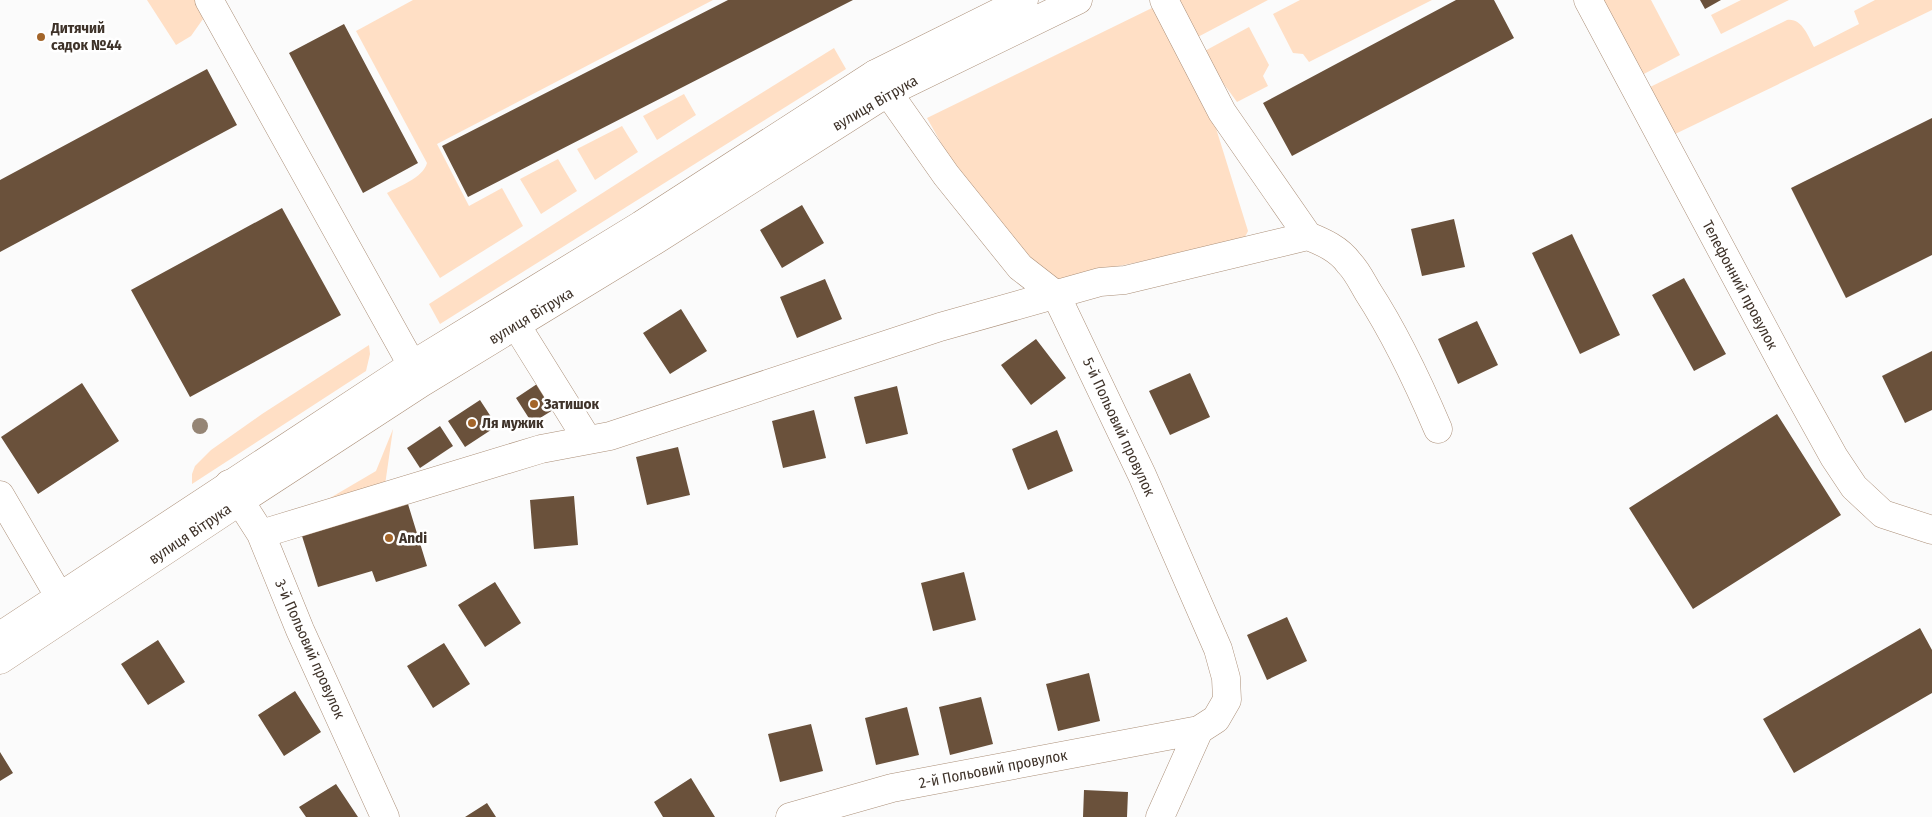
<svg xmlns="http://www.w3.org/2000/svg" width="1932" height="817" font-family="'Fira Sans Condensed',sans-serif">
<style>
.green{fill:#ffdfc5}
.building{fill:#6a513b}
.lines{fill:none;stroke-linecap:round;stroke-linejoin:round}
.minor-casing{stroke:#ab8f78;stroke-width:29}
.major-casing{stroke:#ab8f78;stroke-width:29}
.minor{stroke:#fff;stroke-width:28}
.major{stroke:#fff;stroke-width:28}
.tree{fill:#958575}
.poi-dot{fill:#a3652a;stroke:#fff;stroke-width:2}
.labels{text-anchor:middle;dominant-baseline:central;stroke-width:5;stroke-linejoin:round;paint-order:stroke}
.poi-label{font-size:15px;font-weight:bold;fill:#3e3229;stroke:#fff;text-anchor:start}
.street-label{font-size:15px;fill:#3e3229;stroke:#fff}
</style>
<rect width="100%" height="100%" fill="#fbfbfb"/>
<!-- green -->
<path class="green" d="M 147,0 L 196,0 L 203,19 L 191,36 L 176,45 Z
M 413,0 L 713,0 L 437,144 L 469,206 L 502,188 L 523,226 L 440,278 L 387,193 C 399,186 423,178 427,163 L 356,31 Z
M 1173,0 L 1268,0 L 1194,39 Z
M 1300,0 L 1432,0 L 1309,62 L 1303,54 L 1293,53 L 1273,14 Z
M 1601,0 L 1651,0 L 1680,55 L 1640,76 Z
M 1741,0 L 1789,0 L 1721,34 L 1711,15 Z
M 1875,0 L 1932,0 L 1932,10 L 1671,136 L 1646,89 L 1787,20 C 1802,18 1808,36 1814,47 L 1859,24 L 1854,11 Z
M 1156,6 L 1210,109 L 1248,231 L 1245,237 L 1227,244 L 1109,268 L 1062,280 L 1054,280 L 1039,268 L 955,168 L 927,118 Z
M 1249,27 L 1269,65 L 1263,76 L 1268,86 L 1237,102 L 1201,53 Z
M 834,48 L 846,69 L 440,324 L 429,304 L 654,160 Z
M 684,94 L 696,115 L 657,140 L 643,116 Z
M 622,126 L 638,152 L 595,180 L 577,149 Z
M 558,159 L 577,191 L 541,214 L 520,179 Z
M 369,345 L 370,354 L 366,371 L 192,484 L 192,474 L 195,466 L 211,450 L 262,414 Z
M 393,429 L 385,485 L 313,508 L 376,471 Z"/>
<!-- building -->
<path class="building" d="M 728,0 L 853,0 L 468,197 L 442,146 Z
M 1456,0 L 1494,0 L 1514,38 L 1292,156 L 1263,103 Z
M 1700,0 L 1721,0 L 1705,9 Z
M 344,24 L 418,163 L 363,193 L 289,53 Z
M 207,69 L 237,125 L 0,252 L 0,180 Z
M 1932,118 L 1932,255 L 1846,298 L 1791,188 Z
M 802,205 L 824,243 L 782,268 L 760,230 Z
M 282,208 L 341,315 L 190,397 L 131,290 Z
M 1454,219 L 1465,267 L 1422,276 L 1411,229 Z
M 1572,234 L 1620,335 L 1580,354 L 1532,253 Z
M 1684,278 L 1726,354 L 1694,371 L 1652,295 Z
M 825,279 L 842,319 L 797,338 L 780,297 Z
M 681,309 L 707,351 L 670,374 L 643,333 Z
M 1477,321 L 1498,365 L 1458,384 L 1438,339 Z
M 1036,339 L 1066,378 L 1031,405 L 1001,365 Z
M 1932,351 L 1932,410 L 1905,423 L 1882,376 Z
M 1190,373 L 1210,417 L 1170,435 L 1149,391 Z
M 82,383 L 119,441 L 38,494 L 1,437 Z
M 537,384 L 553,410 L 532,423 L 516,398 Z
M 897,386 L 908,434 L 866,444 L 854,397 Z
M 480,400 L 497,426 L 465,447 L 448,421 Z
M 814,410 L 826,458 L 783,468 L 772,421 Z
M 1777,414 L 1841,515 L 1693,609 L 1629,508 Z
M 440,426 L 453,446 L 420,468 L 407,448 Z
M 1057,430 L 1073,471 L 1028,490 L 1012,449 Z
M 678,447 L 690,495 L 647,505 L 636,457 Z
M 574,496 L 578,545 L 534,549 L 530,500 Z
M 408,504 L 427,566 L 376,582 L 372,571 L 318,587 L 302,536 Z
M 964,572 L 976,620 L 933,631 L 921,583 Z
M 495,582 L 521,623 L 485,647 L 458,605 Z
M 1287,617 L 1307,661 L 1267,680 L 1247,635 Z
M 1920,628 L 1932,650 L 1932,693 L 1794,773 L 1763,719 Z
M 158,640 L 185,682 L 148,705 L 121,664 Z
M 444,643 L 470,684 L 433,708 L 407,666 Z
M 1089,673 L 1100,721 L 1058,731 L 1046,684 Z
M 295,691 L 321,732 L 284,756 L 258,715 Z
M 981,697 L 993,744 L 950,755 L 939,707 Z
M 907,707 L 919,755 L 876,765 L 865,718 Z
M 811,724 L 823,771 L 780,782 L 768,734 Z
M 0,752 L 13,773 L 0,781 Z
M 691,778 L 715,817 L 663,817 L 654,802 Z
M 336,784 L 358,817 L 306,817 L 299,807 Z
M 1084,790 L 1128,792 L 1127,817 L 1083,817 Z
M 487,803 L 496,817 L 465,817 Z"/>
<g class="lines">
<!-- minor casing -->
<g class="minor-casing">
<path id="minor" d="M 209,0 L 412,365
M 1588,0 L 1789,376 L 1834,457 L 1854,487 L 1883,514 L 1932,530
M 875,74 L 946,175 L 1020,267 L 1056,295 L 1142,475 L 1218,649 L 1226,678 L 1227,700 L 1216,719 L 1199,730 L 1160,817
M 1308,236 C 1323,242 1339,249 1349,263 C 1357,271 1362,282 1368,292 C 1396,335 1418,382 1438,429
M 516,325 L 587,439
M 229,484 L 261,534 L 300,630 L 385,817
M 0,495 L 59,596
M 261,534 L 541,449 L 610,436 L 940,327 L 1100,282 L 1125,280 L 1308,236 L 1222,112 L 1164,0
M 790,817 L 892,788 L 1199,730"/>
</g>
<!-- major casing -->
<g class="major-casing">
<path id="major" d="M 0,636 L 412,365 L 641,225 L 875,74 L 1024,0
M 0,660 L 240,501 L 421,383 L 654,241 L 887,93 L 1078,0"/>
</g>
<!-- minor -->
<use href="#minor" class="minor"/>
<!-- major -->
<use href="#major" class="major"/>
</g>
<!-- trees -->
<circle class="tree" cx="200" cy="426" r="8"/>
<!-- markers -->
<g class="poi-dot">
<circle cx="41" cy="37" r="5"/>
<circle cx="534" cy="404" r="5"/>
<circle cx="472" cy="423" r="5"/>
<circle cx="389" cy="538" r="5"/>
</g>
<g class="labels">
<!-- poi labels -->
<g class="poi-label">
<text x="51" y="28">Дитячий<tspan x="51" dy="17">садок №44</tspan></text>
<text x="544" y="404">Затишок</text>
<text x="482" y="423">Ля мужик</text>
<text x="399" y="538">Andi</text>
</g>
<!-- street labels -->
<g class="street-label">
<text transform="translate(875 103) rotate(-30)">вулиця Вітрука</text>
<text transform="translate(1740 285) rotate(62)">Телефонний провулок</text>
<text transform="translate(531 316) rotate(-31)">вулиця Вітрука</text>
<text transform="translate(1119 427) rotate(65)">5-й Польовий провулок</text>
<text transform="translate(190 534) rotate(-34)">вулиця Вітрука</text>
<text transform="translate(310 649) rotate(66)">3-й Польовий провулок</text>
<text transform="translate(993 769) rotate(-11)">2-й Польовий провулок</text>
</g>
</g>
</svg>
